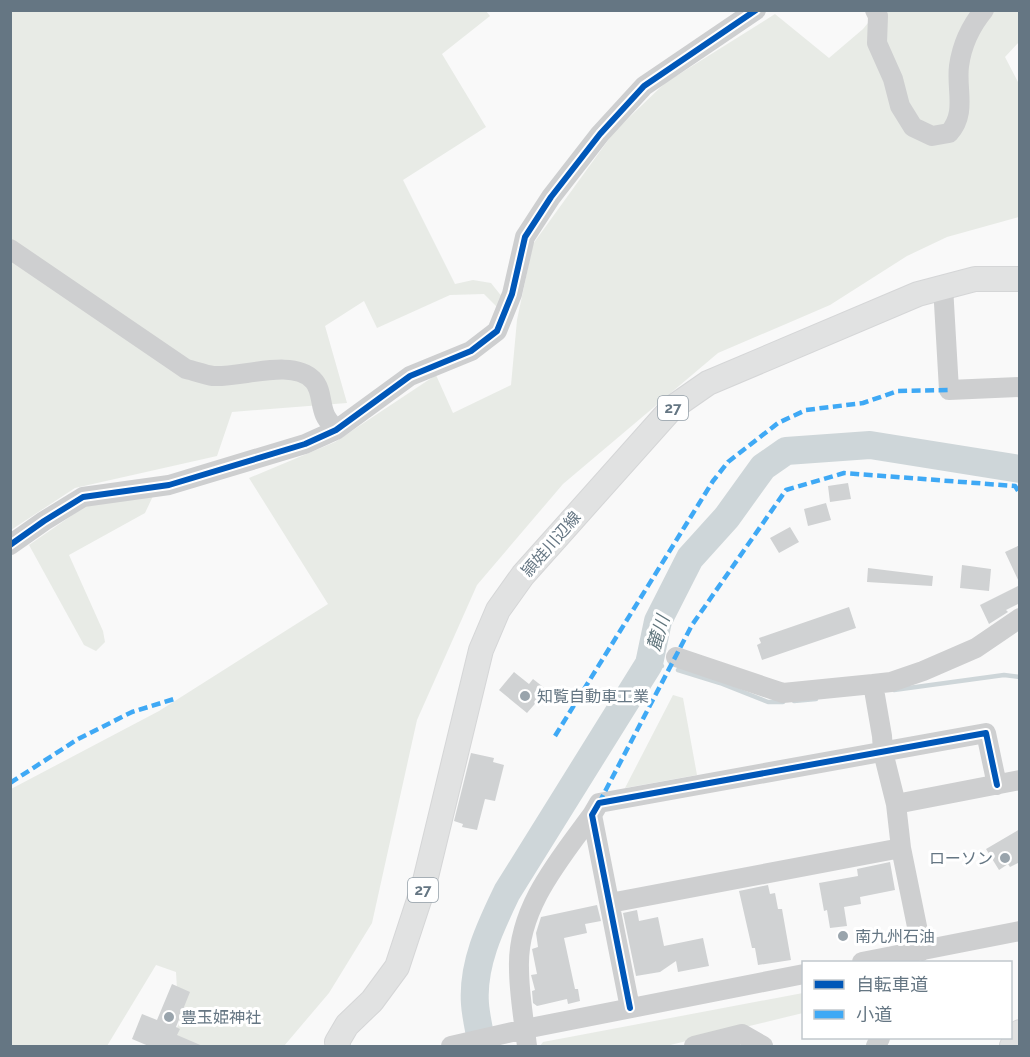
<svg xmlns="http://www.w3.org/2000/svg" width="1030" height="1057" font-family="Raleway,'Noto Sans JP',sans-serif">
<style>
.green{fill:#e8ebe6}
.lines{fill:none;stroke-linecap:round;stroke-linejoin:round}
.stream{stroke:#ced6d9;stroke-width:4.5}
.river{stroke:#ced6d9;stroke-width:28}
.building{fill:#d0d2d3}
.major-casing{stroke:#d5d6d7;stroke-width:26}
.minor{stroke:#cecfd0;stroke-width:20}
.major{stroke:#e1e2e2;stroke-width:24}
.quiet{stroke:#3fa9f5;stroke-width:4.5;stroke-dasharray:9 4.5;stroke-linecap:butt}
.cycleway-casing{stroke:#fff;stroke-width:10}
.cycleway{stroke:#0057b8;stroke-width:6}
.poi-dot{fill:#99a4ac;stroke:#fff;stroke-width:2}
.labels{text-anchor:middle;dominant-baseline:central;stroke-width:6;stroke-linejoin:round;paint-order:stroke}
.shield{fill:#fff;stroke:#939fa8;stroke-width:1.5}
.shield-label{font-size:15px;font-weight:bold;fill:#657683}
.street-label{font-size:16px;fill:#657683;stroke:#fff}
.poi-label{font-size:16px;fill:#657683;stroke:#fff;text-anchor:start}
.water-label{font-size:18px;font-style:italic;fill:#60757c;stroke:#fff}
</style>
<rect width="100%" height="100%" fill="#f9f9f9"/>
<!-- green -->
<path class="green" d="M 11,11 L 486,11 L 490,16 L 442,54 L 486,127 L 403,180 L 455,284 L 473,280 L 491,283 L 503,298 L 500,310 L 484,294 L 450,295 L 377,328 L 364,301 L 325,326 L 347,403 L 232,412 L 217,456 L 75,488 L 11,530 Z
M 878,11 L 1019,11 L 1019,42 L 1005,57 L 1019,84 L 1019,217 L 947,237 L 907,256 L 830,305 L 718,353 L 563,484 L 477,585 L 417,720 L 372,923 L 329,993 L 284,1046 L 167,1046 L 179,1024 L 176,972 L 156,965 L 107,1046 L 11,1046 L 11,789 L 159,711 L 328,604 L 249,478 L 335,442 L 436,375 L 453,413 L 511,385 L 517,320 L 533,244 L 614,132 L 665,83 L 775,14 L 829,58 L 863,29 Z
M 153,496 L 145,513 L 69,555 L 103,631 L 105,642 L 96,651 L 84,645 L 29,545 L 87,505 Z
M 673,695 L 683,698 L 697,775 L 625,788 Z
M 803,993 L 803,1013 L 666,1046 L 540,1046 L 543,1042 Z"/>
<g class="lines">
<!-- stream -->
<path class="stream" d="M 649,664 L 662,666
M 678,670 L 720,683 L 768,702 L 783,702
M 894,690 L 1004,675 L 1020,677
M 794,701 L 816,699"/>
<!-- river -->
<path class="river" d="M 482,1046 C 480,1033 476,1018 475,1004 C 472,965 490,927 507,892 L 649,664 L 658,621 L 690,558 L 727,517 L 763,467 L 786,451 L 870,445 L 1020,469"/>
</g>
<!-- building -->
<path class="building" d="M 848,483 L 851,499 L 830,502 L 828,486 Z
M 826,503 L 831,520 L 808,526 L 804,509 Z
M 790,527 L 799,542 L 779,553 L 770,538 Z
M 1020,545 L 1020,584 L 1005,552 Z
M 962,565 L 991,569 L 989,591 L 960,588 Z
M 868,568 L 933,576 L 932,586 L 867,582 Z
M 1020,585 L 1020,603 L 1006,610 L 1008,612 L 989,624 L 980,605 Z
M 849,607 L 856,628 L 762,660 L 757,645 L 761,643 L 759,638 Z
M 514,672 L 529,684 L 533,679 L 547,690 L 527,713 L 499,690 Z
M 471,753 L 494,758 L 493,762 L 504,765 L 495,801 L 485,799 L 477,830 L 462,827 L 463,824 L 454,821 Z
M 1020,829 L 1020,862 L 1010,867 L 1008,864 L 999,870 L 986,849 Z
M 890,862 L 895,890 L 860,897 L 861,904 L 844,907 L 847,926 L 830,928 L 827,910 L 824,911 L 819,883 L 858,876 L 857,869 Z
M 768,885 L 770,894 L 775,893 L 778,909 L 782,909 L 791,960 L 758,965 L 755,948 L 752,948 L 739,891 Z
M 597,905 L 601,921 L 585,924 L 587,933 L 564,938 L 575,989 L 578,989 L 580,1001 L 568,1004 L 567,999 L 537,1006 L 533,1003 L 532,991 L 535,990 L 531,975 L 537,974 L 532,949 L 538,947 L 536,933 L 541,917 Z
M 637,910 L 639,921 L 658,917 L 664,946 L 703,938 L 709,966 L 678,972 L 676,961 L 660,972 L 636,976 L 623,913 Z
M 172,984 L 190,992 L 176,1027 L 180,1029 L 177,1035 L 205,1047 L 151,1047 L 132,1039 L 142,1014 L 157,1020 Z"/>
<g class="lines">
<!-- major casing -->
<g class="major-casing">
<path id="major" d="M 338,1046 L 337,1042 L 347,1025 L 372,1001 L 397,967 L 424,885 L 481,650 L 498,610 L 523,575 L 672,408 L 708,383 L 918,294 L 975,279 L 1020,279
M 1012,1046 L 1020,1032"/>
</g>
<!-- minor -->
<path class="minor" d="M 875,10 L 878,16 L 877,43 L 893,79 L 900,106 L 913,127 L 932,136 L 949,133 C 967,113 956,90 959,66 C 962,44 970,27 984,10
M 10,249 L 186,369 C 195,371 205,375 213,376 C 241,378 292,358 313,380 C 322,389 320,404 325,415 C 327,420 332,425 336,430
M 943,286 L 949,390 L 1020,387
M 10,545 L 44,521 L 83,497 L 169,485 L 305,444 L 336,430 L 410,376 L 471,351 L 497,331 L 512,294 L 525,237 L 551,197 L 600,134 L 644,86 L 756,10
M 676,657 L 783,693 L 873,684
M 896,804 L 1020,780
M 610,903 L 901,848
M 922,951 L 901,848 L 896,804 L 883,752 L 882,736 L 873,684 L 891,682 L 923,671 L 976,648 L 1020,618
M 862,962 L 1020,931
M 630,1008 L 592,815 L 599,803 L 986,733 L 997,785
M 451,1046 L 525,1029 L 804,974
M 527,1046 C 524,1021 519,994 519,968 C 517,909 559,860 592,815
M 694,1046 L 742,1034 L 763,1046
M 876,1046 L 880,1038"/>
<!-- major -->
<use href="#major" class="major"/>
<!-- quiet -->
<path class="quiet" d="M 555,736 L 713,481 L 728,462 L 778,423 L 806,410 L 863,403 L 898,391 L 949,390
M 10,783 L 78,739 L 132,712 L 174,699
M 599,803 L 692,625 L 786,490 L 844,473 L 1015,486 L 1020,494"/>
<!-- cycleway casing -->
<g class="cycleway-casing">
<path id="cycleway" d="M 10,545 L 44,521 L 83,497 L 169,485 L 305,444 L 336,430 L 410,376 L 471,351 L 497,331 L 512,294 L 525,237 L 551,197 L 600,134 L 644,86 L 756,10
M 630,1008 L 592,815 L 599,803 L 986,733 L 997,785"/>
</g>
<!-- cycleway -->
<use href="#cycleway" class="cycleway"/>
</g>
<!-- markers -->
<g class="poi-dot">
<circle cx="525" cy="696" r="6"/>
<circle cx="1005" cy="858" r="6"/>
<circle cx="843" cy="936" r="6"/>
<circle cx="169" cy="1017" r="6"/>
</g>
<g class="labels">
<!-- shield labels -->
<g class="shield">
<rect x="658" y="396" width="30" height="24" rx="4.5"/>
<rect x="408" y="878" width="30" height="24" rx="4.5"/>
</g>
<g class="shield-label">
<text x="673" y="408">27</text>
<text x="423" y="890">27</text>
</g>
<!-- street labels -->
<g class="street-label">
<text transform="translate(551 544) rotate(-49)">頴娃川辺線</text>
</g>
<!-- poi labels -->
<g class="poi-label">
<text x="537" y="696">知覧自動車工業</text>
<text x="993" y="858" text-anchor="end">ローソン</text>
<text x="855" y="936">南九州石油</text>
<text x="181" y="1017">豊玉姫神社</text>
</g>
<!-- water labels -->
<g class="water-label">
<text transform="translate(658 633) rotate(-73)">麓川</text>
</g>
</g>
<!-- border -->
<rect width="1030" height="1057" fill="none" stroke="#657683" stroke-width="24"/>
<!-- legend -->
<rect x="802" y="961" width="210" height="78" fill="#ffffff" stroke="#c1c8cd" stroke-width="1.5"/>
<rect x="814" y="980" width="30" height="9" fill="#0057b8" stroke="#c1c8cd" stroke-width="1.5"/>
<text x="856" y="991" font-size="18" fill="#657683">自転車道</text>
<rect x="814" y="1010" width="30" height="9" fill="#3fa9f5" stroke="#c1c8cd" stroke-width="1.5"/>
<text x="856" y="1021" font-size="18" fill="#657683">小道</text>
</svg>
